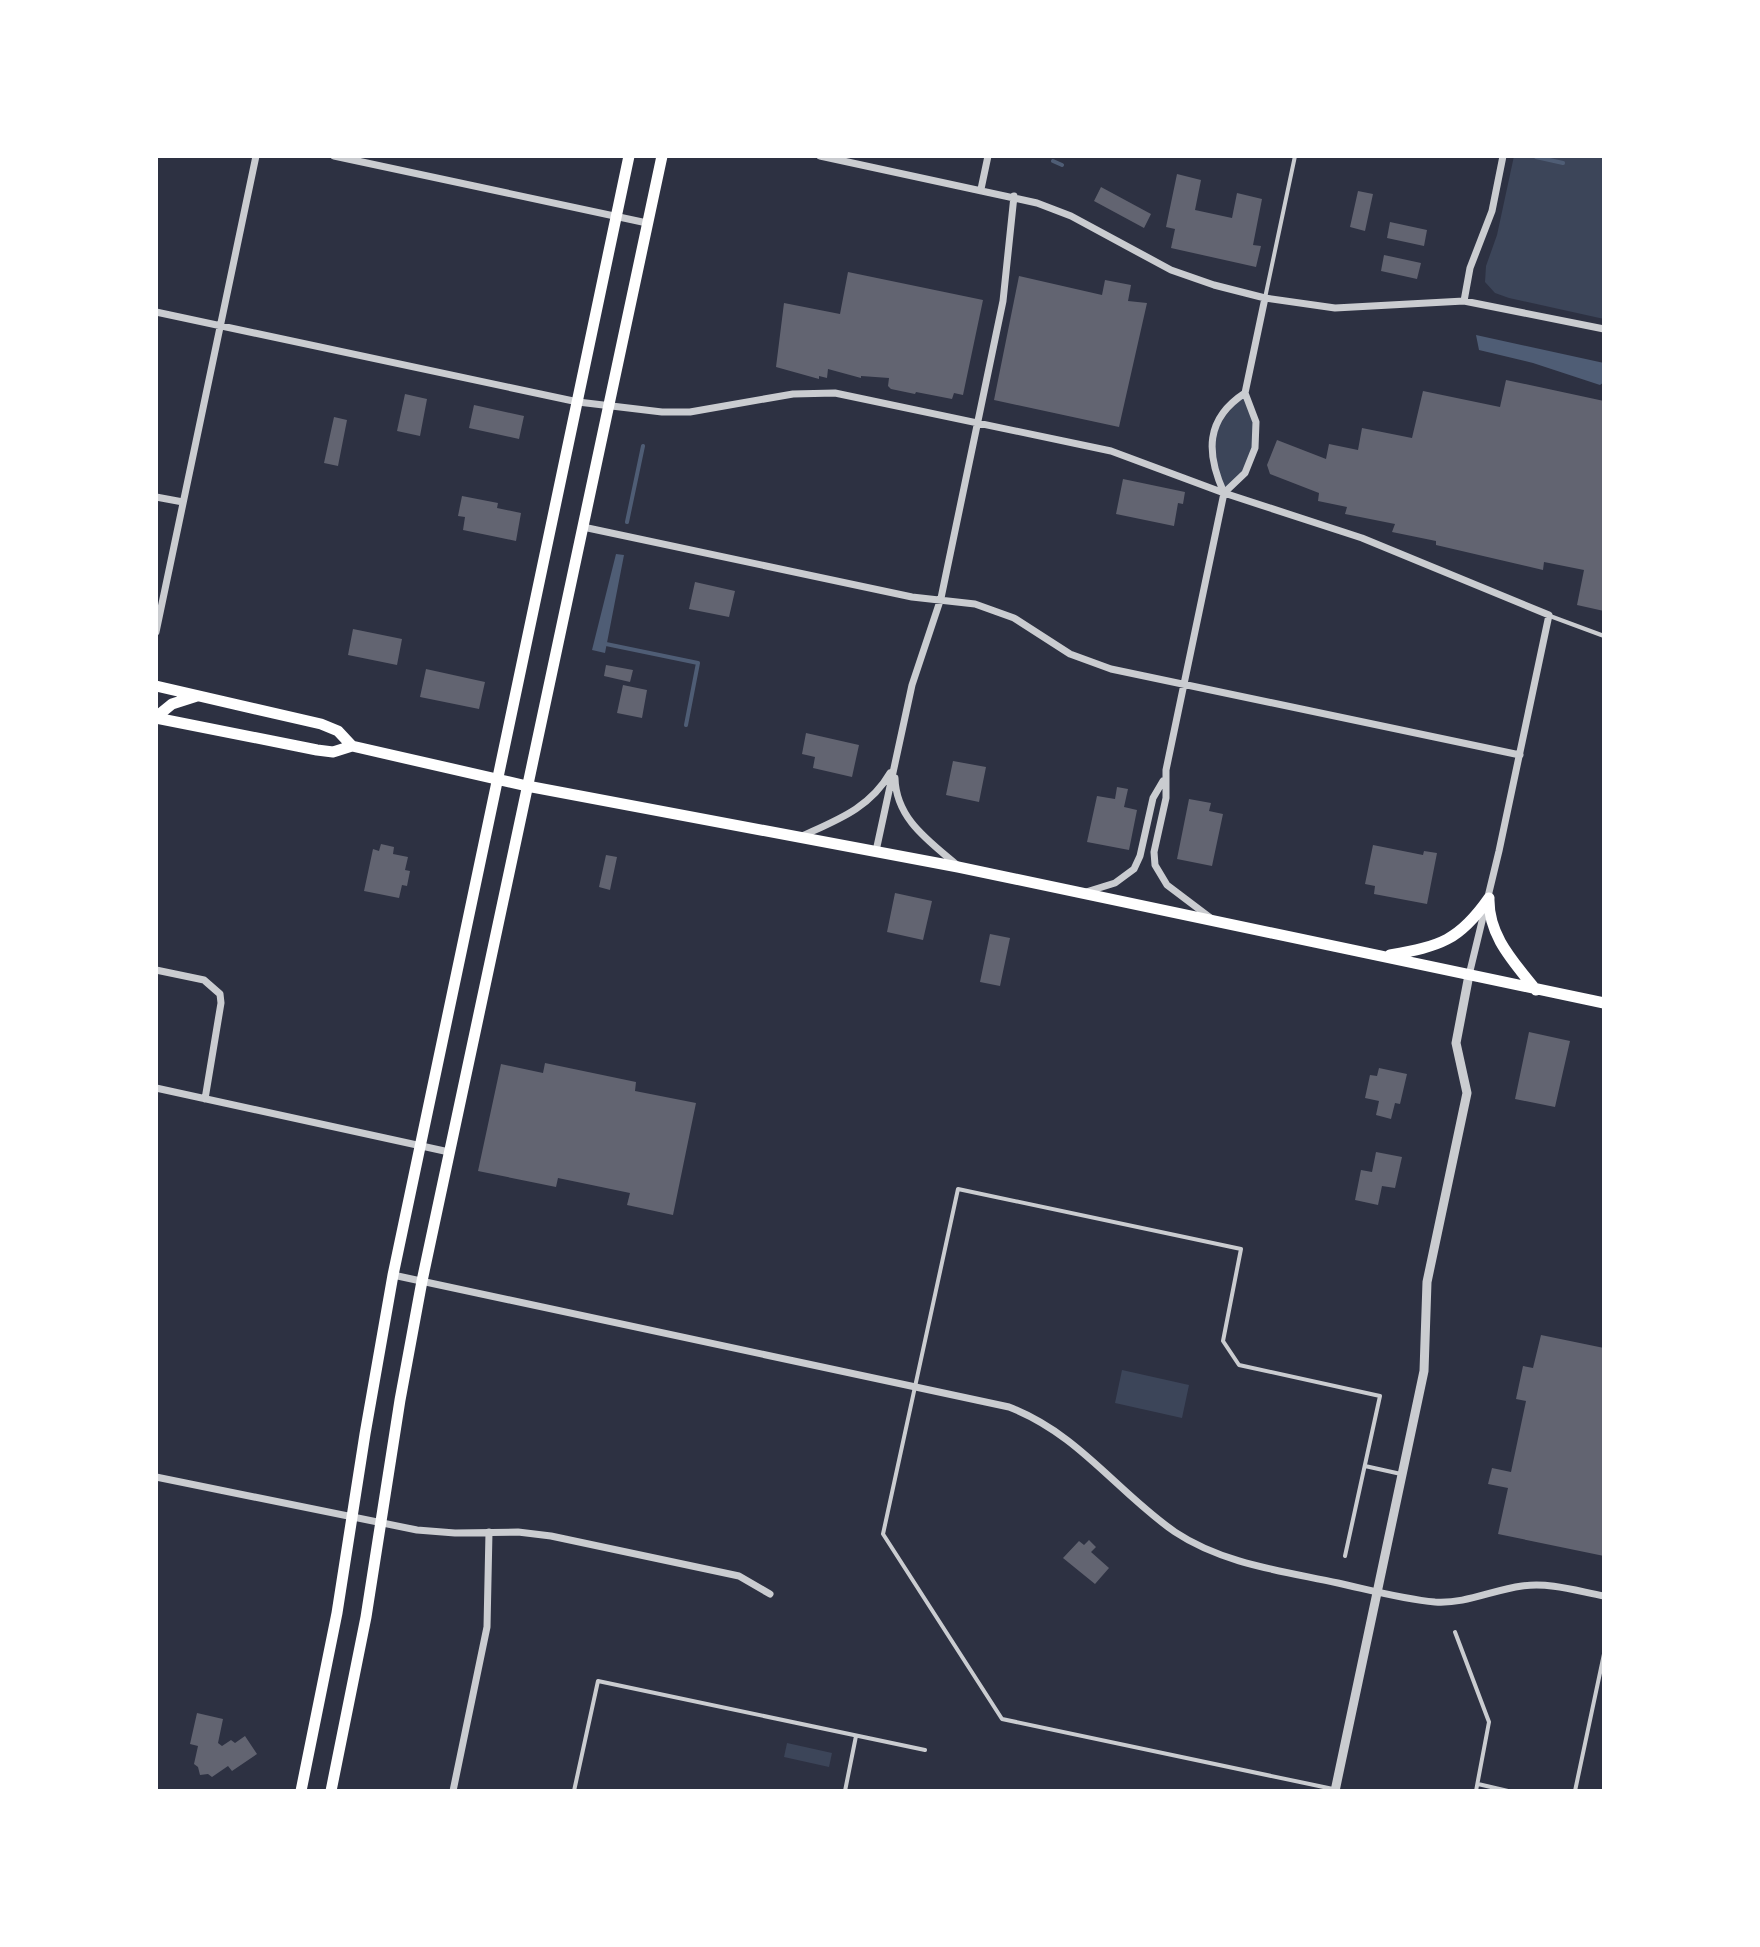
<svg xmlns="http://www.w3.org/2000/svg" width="1760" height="1947" font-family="Mulish,sans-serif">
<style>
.green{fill:#3c4559}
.water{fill:#4f5d75}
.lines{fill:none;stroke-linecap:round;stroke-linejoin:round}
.stream{stroke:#4f5d75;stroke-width:4}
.building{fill:#626471}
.service{stroke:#caccd0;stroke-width:4}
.minor{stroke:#caccd0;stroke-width:7}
.tertiary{stroke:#caccd0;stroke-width:9}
.primary{stroke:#fff;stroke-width:11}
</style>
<rect width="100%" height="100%" fill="#2d3142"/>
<!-- green -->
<path class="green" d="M 1514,156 L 1604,156 L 1604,319 L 1509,298 L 1495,293 L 1485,282 L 1486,266 L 1497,235 Z
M 1245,393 C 1256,418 1261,452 1243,475 C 1238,482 1230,487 1224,493 C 1204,441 1210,433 1245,393 Z
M 1122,1370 L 1189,1385 L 1182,1418 L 1115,1403 Z
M 787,1743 L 832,1753 L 829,1767 L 784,1757 Z"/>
<!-- water -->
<path class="water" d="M 1476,335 L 1604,363 L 1604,382 L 1600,385 L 1533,363 L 1479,350 Z
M 616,554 L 624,555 L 605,653 L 592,650 Z"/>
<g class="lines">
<!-- stream -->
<path class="stream" d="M 1536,157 L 1563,163
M 1053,161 L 1062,165
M 627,522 L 643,446
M 606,644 L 698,663 L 686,725"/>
</g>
<!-- building -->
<path class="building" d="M 1177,174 L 1201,180 L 1195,210 L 1232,218 L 1237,193 L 1262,199 L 1253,245 L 1261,246 L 1256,267 L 1171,248 L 1175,229 L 1166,227 Z
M 1101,187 L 1151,214 L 1144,228 L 1094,201 Z
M 1358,191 L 1373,194 L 1365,231 L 1350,227 Z
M 1390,222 L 1427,230 L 1424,246 L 1387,238 Z
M 1384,255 L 1421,263 L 1417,279 L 1381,271 Z
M 848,272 L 983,300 L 963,395 L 954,393 L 952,399 L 916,392 L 915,394 L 891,389 L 888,386 L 889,378 L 861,376 L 861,378 L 828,369 L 827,378 L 819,376 L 819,379 L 776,367 L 784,303 L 840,314 Z
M 1019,276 L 1102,295 L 1105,280 L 1131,285 L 1128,301 L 1147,303 L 1119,427 L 994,400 Z
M 1506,380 L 1604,401 L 1604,611 L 1577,605 L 1584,570 L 1544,562 L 1543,570 L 1436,545 L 1436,541 L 1392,532 L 1395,524 L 1345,514 L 1347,507 L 1318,501 L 1319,493 L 1270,474 L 1267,465 L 1277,440 L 1326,459 L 1329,444 L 1358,450 L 1362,428 L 1412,438 L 1423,391 L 1500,407 Z
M 405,394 L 427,399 L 420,436 L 397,431 Z
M 474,405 L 524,416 L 519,439 L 469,428 Z
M 334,417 L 347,420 L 338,466 L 324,463 Z
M 1123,479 L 1185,492 L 1183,504 L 1178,503 L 1174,526 L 1116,514 Z
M 462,496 L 498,503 L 497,508 L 521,513 L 516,541 L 463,530 L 465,517 L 458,516 Z
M 695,582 L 735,591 L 729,617 L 689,609 Z
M 353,629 L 402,639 L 397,665 L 348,655 Z
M 606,665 L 633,670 L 630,682 L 604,676 Z
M 426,669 L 485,682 L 479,709 L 420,697 Z
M 623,685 L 647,690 L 642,718 L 617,713 Z
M 806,733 L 859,745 L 852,777 L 813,768 L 815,757 L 802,754 Z
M 953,761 L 986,767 L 979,802 L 946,795 Z
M 1117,787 L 1128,789 L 1124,807 L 1137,810 L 1129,850 L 1087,842 L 1097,796 L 1115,799 Z
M 1189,799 L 1211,803 L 1209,811 L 1223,814 L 1212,866 L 1177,859 Z
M 381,844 L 394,847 L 393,854 L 408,857 L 405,870 L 410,871 L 407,886 L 402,885 L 399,898 L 364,891 L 373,849 L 379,851 Z
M 1373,845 L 1423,855 L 1424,851 L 1437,853 L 1427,904 L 1374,894 L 1375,886 L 1365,884 Z
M 606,855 L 617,857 L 610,890 L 599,887 Z
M 895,893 L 932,901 L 923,940 L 887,932 Z
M 990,934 L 1010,938 L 1000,986 L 980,982 Z
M 1529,1032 L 1570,1041 L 1555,1107 L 1515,1099 Z
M 545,1063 L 636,1082 L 635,1091 L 696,1103 L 673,1215 L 627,1205 L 630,1193 L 558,1178 L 556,1187 L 478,1171 L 501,1064 L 543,1073 Z
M 1379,1068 L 1407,1074 L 1400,1104 L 1395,1103 L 1391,1119 L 1376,1115 L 1379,1101 L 1365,1098 L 1370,1075 L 1377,1076 Z
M 1376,1152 L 1402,1157 L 1395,1188 L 1382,1186 L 1378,1205 L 1355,1200 L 1361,1170 L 1372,1172 Z
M 1541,1335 L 1604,1348 L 1604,1556 L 1498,1534 L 1508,1488 L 1488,1484 L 1492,1468 L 1511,1472 L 1526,1401 L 1516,1399 L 1523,1366 L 1533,1368 Z
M 1089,1540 L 1096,1547 L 1091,1552 L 1109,1568 L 1095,1584 L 1063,1558 L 1079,1541 L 1084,1545 Z
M 197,1713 L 223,1719 L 218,1743 L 222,1746 L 231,1740 L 235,1743 L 245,1736 L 257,1754 L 232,1771 L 228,1766 L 212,1777 L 208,1774 L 200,1775 L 198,1767 L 194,1764 L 198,1746 L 190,1744 Z"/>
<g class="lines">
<!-- service -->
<path class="service" d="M 1265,298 L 1295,156
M 1550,616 L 1604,636
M 1365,1466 L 1401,1474
M 1604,1628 L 1604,1634
M 1455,1632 L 1489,1722 L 1476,1791
M 1478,1784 L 1508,1791
M 1333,1789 L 1002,1719 L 883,1534 L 958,1189 L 1241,1249 L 1223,1341 L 1239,1365 L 1380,1396 L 1345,1556
M 574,1791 L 598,1681 L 925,1750
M 845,1791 L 856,1736
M 1575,1791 L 1604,1654"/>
<!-- minor -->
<path class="minor" d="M 334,156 L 647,223
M 820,156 L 1037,203 L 1071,216 L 1171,270 L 1214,285 L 1265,298 L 1335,308 L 1464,301 L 1604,329
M 981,189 L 988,156
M 1464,301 L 1470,268 L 1492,211 L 1503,156
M 156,312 L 578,402 L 662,412 L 690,412 L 793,394 L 835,393 L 1111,451 L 1224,493 L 1362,538 L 1549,615 L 1499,851 L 1469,975
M 1224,493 L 1245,473 L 1255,448 L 1256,422 L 1245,393 L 1265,298
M 156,497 L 183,502
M 583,527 L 912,597 L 975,604 L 1014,618 L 1070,654 L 1111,669 L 1520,755
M 156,632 L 256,156
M 895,778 C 896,819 929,841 957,865
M 802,836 C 837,820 870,808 890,773
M 876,851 L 912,685 L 941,598 L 1003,301 L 1014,196
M 1086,892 L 1115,883 L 1134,869 L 1140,856 L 1153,798 L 1163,781
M 1212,919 L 1167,885 L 1155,865 L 1154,852 L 1166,798 L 1166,770 L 1224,493 C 1206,453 1205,419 1245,393
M 156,970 L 204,980 L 220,994 L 221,1003 L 205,1099
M 156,1088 L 449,1152
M 393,1275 L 1009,1407 C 1079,1434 1116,1491 1175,1532 C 1223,1564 1283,1571 1338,1583 C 1370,1590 1402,1599 1435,1602 C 1466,1604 1492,1590 1522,1586 C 1550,1582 1577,1591 1604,1596
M 156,1477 L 417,1530 L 455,1533 L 518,1532 L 551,1536 L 739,1576 L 770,1594
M 453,1791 L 487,1627 L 489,1532"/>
<!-- tertiary -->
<path class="tertiary" d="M 1335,1791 L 1424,1371 L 1427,1282 L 1467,1093 L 1456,1043 L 1469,975"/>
<!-- primary -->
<path class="primary" d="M 156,686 L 321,724 L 338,731 L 352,746
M 156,717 L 172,704 L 197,696
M 156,718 L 317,750 L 333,752 L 352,746 L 527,786 L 958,867 L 1604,1003
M 1489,898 C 1488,936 1514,962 1536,990
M 1390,955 C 1440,946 1459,941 1489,898
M 301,1791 L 337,1613 L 365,1434 L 393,1275 L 629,156
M 331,1791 L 366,1617 L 400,1400 L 422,1281 L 662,156"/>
</g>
<!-- border -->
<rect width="1760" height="1947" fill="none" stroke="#ffffff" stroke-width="316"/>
</svg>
